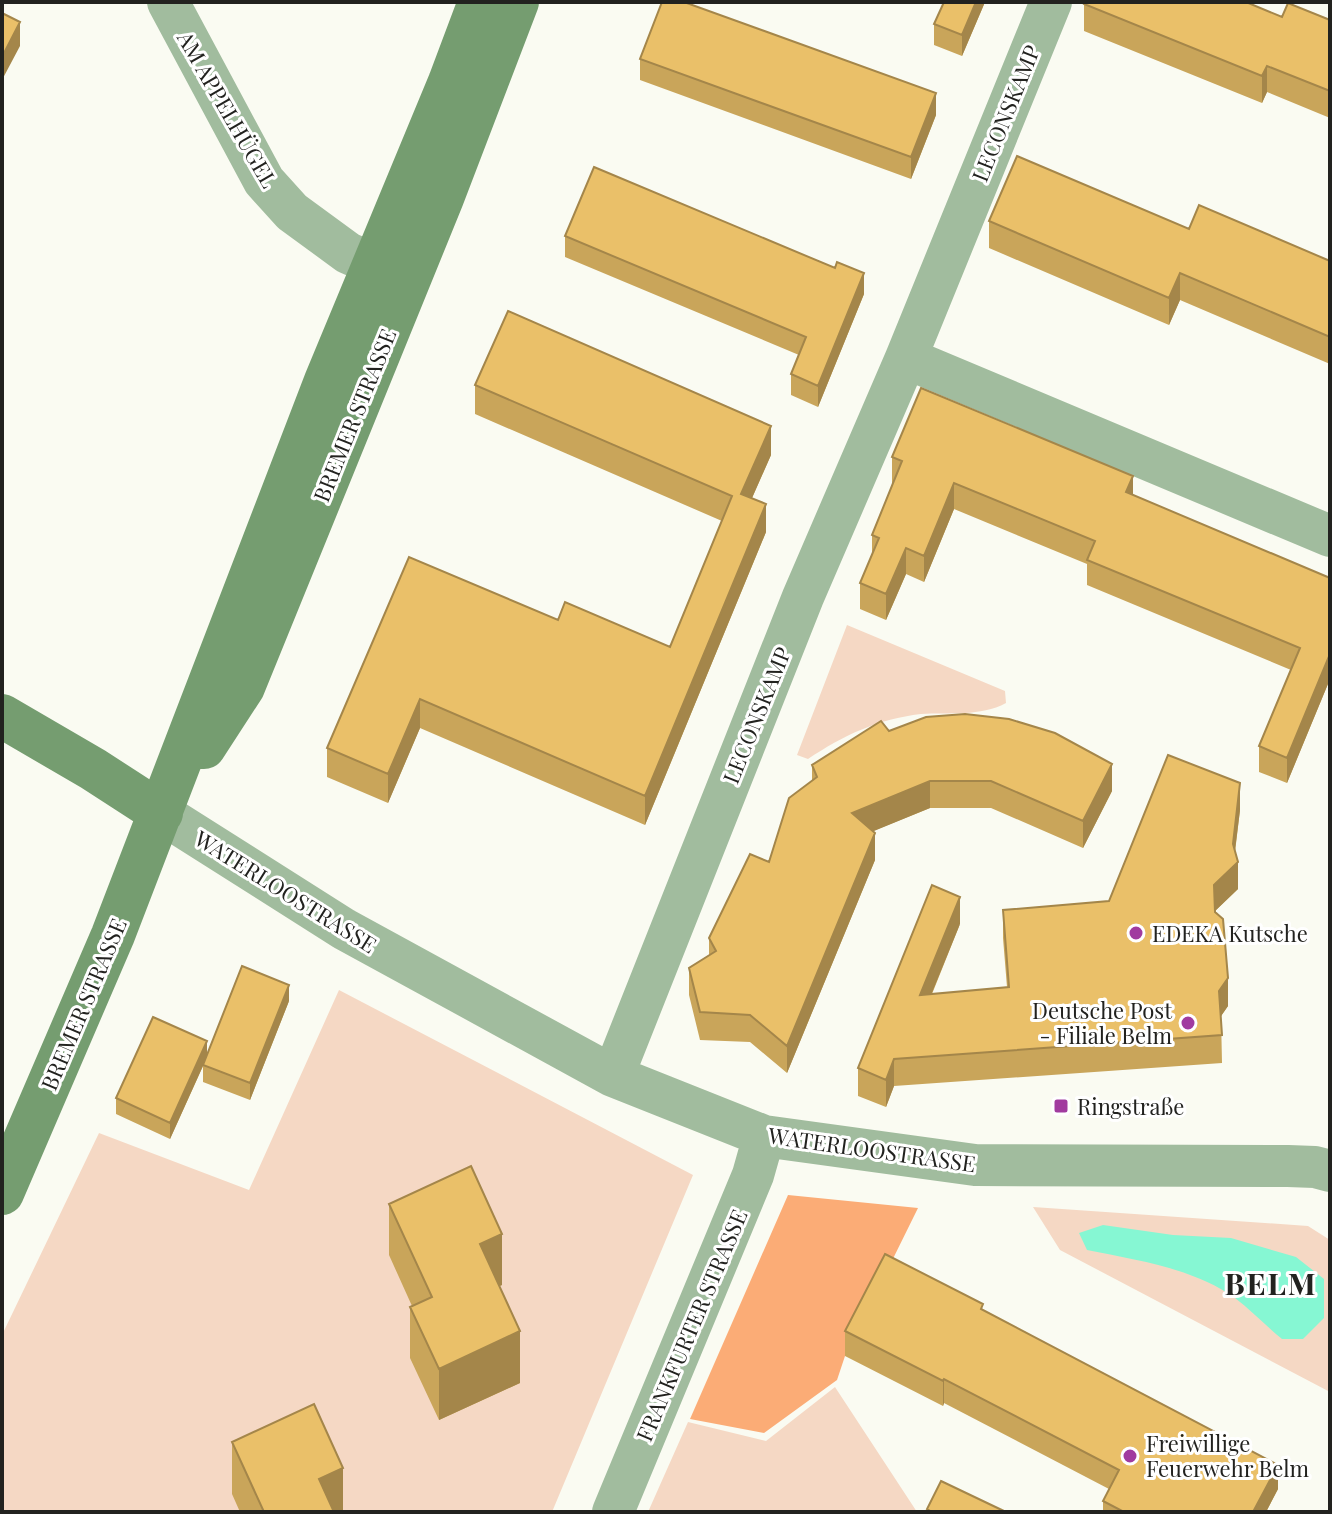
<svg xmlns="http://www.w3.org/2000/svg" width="1332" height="1514" font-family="'Playfair Display',serif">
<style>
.green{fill:#f5d8c4}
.forest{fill:#fbac76}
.water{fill:#86f7d3}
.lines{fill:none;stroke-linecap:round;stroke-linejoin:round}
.street{stroke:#a1bc9e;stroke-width:42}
.secondary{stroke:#759d70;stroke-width:44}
.wall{fill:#c9a55a}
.shaded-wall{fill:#a4864a}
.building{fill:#eac069;stroke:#a4864a;stroke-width:2}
.poi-dot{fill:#a13b9f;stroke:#fff;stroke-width:3}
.labels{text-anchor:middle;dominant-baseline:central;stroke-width:6;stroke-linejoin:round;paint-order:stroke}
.street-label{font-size:22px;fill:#22221f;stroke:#fff}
.poi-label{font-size:22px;fill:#22221f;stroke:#fff;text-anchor:start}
.district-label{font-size:30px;font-weight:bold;letter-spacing:2px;fill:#22221f;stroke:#fff}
</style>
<rect width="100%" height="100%" fill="#fafbf2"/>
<!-- green -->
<path class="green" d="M 847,625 L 1005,691 L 1006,703 C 980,717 950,712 921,714 C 878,719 844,735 808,759 L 797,755 Z
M 339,990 L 693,1175 L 552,1512 L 2,1512 L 2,1335 L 99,1133 L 249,1190 Z
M 1033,1207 L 1308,1226 L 1330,1240 L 1330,1392 L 1060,1250 Z
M 835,1387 L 917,1512 L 648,1512 L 688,1422 L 766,1441 Z"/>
<!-- forest -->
<path class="forest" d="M 788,1195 L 918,1208 L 845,1356 L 837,1380 L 764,1433 L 690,1419 Z"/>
<!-- water -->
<path class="water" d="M 1103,1225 L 1173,1235 L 1231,1238 L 1296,1257 L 1324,1279 L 1324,1318 L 1303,1339 L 1282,1339 C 1266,1326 1251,1310 1235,1298 C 1193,1268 1136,1260 1087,1250 L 1079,1233 Z"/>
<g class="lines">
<!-- street -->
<path class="street" d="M 168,2 L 264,181 L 292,212 L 348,253 L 373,264
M 906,358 L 1330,536
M 161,813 L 344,929 L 613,1076 L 764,1136 L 975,1165 L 1288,1166 L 1315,1167 L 1330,1171
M 613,1076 L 803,597 L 906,358 L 1051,2
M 613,1512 L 753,1175 L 764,1136"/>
<!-- secondary -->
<path class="secondary" d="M 2,716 L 93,769 L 161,813
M 204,747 L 243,687 L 442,198 L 517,2
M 2,1193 L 113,935 L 326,381 L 450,82 L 480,2"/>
</g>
<!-- wall -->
<path class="wall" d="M 944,2 L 985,2 L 962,56 L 934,45 L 934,24 Z
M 1084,4 L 1330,20 L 1330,118 L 1267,92 L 1262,103 L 1084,31 Z
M 640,59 L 936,115 L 911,179 L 640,80 Z
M 989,221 L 1189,229 L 1330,261 L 1330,364 L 1180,300 L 1169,325 L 989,248 Z
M 565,236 L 835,268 L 864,294 L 818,407 L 791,395 L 791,374 L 799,355 L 565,257 Z
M 475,385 L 771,455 L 752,498 L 766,532 L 645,825 L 420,728 L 388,803 L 327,777 L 327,748 L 558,620 L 670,647 L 722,521 L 475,414 Z
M 892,457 L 1133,495 L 1330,578 L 1330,679 L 1287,783 L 1259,772 L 1259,746 L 1291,670 L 1087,585 L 1087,564 L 954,509 L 924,582 L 906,574 L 886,620 L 860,609 L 860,583 L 872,554 L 872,535 L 893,483 L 892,483 Z
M 889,731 L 1112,791 L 1083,848 L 991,808 L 930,808 L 873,831 L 875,860 L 787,1073 L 750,1042 L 700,1040 L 689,995 L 689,968 L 709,955 L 709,938 L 769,862 L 812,781 L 812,765 Z
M 1240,810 L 1235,852 L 1238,889 L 1215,911 L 1228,1006 L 1221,1016 L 1222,1063 L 894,1086 L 886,1107 L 858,1096 L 858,1068 L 960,924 L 932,994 L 1007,987 L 1003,938 L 1003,910 L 1109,901 Z
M 289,1001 L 250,1100 L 203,1082 L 203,1066 L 170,1139 L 116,1114 L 116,1098 L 207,1055 Z
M 389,1204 L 502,1285 L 499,1286 L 520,1383 L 439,1420 L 410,1358 L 410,1307 L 412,1306 L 389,1255 Z
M 983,1310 L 1278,1489 L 1266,1512 L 1103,1512 L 1103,1501 L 1109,1489 L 944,1403 L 943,1406 L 845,1356 L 845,1331 Z
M 232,1442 L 343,1512 L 240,1512 L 232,1494 Z"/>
<!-- shaded-wall -->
<path class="shaded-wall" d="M 976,2 L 985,2 L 962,56 L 962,35 Z
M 20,22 L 20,46 L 2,80 L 2,57 Z
M 1267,66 L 1267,92 L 1262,103 L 1262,76 Z
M 936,93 L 936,115 L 911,179 L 911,157 Z
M 864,273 L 864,294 L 818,407 L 818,386 Z
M 1180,273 L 1180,300 L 1169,325 L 1169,298 Z
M 771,426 L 771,455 L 741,523 L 741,494 Z
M 1133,476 L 1133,502 L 1126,492 Z
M 954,483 L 954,509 L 924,582 L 924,556 Z
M 766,504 L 766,532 L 645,825 L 645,796 Z
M 906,548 L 906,574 L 886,620 L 886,594 Z
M 1330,654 L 1330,679 L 1287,783 L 1287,758 Z
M 420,699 L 420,728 L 388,803 L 388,774 Z
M 1112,764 L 1112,791 L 1083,848 L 1083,821 Z
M 930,781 L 930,808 L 852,840 L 852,813 Z
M 1240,783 L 1240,810 L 1233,866 L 1238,862 L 1238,889 L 1214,912 L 1214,885 L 1233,844 Z
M 875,833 L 875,860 L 787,1073 L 787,1046 Z
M 960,897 L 960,924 L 920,1022 L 920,995 Z
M 1228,978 L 1228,1006 L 1219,1019 L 1219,991 Z
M 289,985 L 289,1001 L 250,1100 L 250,1083 Z
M 207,1041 L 207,1057 L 170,1139 L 170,1123 Z
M 894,1059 L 894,1086 L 886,1107 L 886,1080 Z
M 502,1234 L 502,1285 L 480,1295 L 480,1244 Z
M 520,1331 L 520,1383 L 439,1420 L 439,1369 Z
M 944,1379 L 944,1403 L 943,1406 L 943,1381 Z
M 1278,1465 L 1278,1489 L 1266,1512 L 1253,1512 Z
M 343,1468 L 343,1512 L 319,1512 L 319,1479 Z"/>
<!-- building -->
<path class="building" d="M 662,2 L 684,2 L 936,93 L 911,157 L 640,59 Z
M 944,2 L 976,2 L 962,35 L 934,24 Z
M 1085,2 L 1246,2 L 1282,17 L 1288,3 L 1330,20 L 1330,91 L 1267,66 L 1262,76 L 1084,4 Z
M 2,13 L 20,22 L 2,57 Z
M 1017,156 L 1189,229 L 1199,205 L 1330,261 L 1330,337 L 1180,273 L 1169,298 L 989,221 Z
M 594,167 L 835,268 L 837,262 L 864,273 L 818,386 L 791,374 L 806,337 L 565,236 Z
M 508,311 L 771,426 L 741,494 L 766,504 L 645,796 L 420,699 L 388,774 L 327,748 L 409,557 L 558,620 L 565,602 L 670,647 L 732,496 L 475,385 Z
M 921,388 L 1133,476 L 1126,492 L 1330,578 L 1330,654 L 1287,758 L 1259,746 L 1300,648 L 1087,560 L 1095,541 L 954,483 L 924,556 L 906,548 L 886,594 L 860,583 L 879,538 L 872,535 L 902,461 L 892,457 Z
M 965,714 L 1009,719 L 1055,733 L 1112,764 L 1083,821 L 991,781 L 930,781 L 852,813 L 875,833 L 787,1046 L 750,1015 L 700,1012 L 689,968 L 716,951 L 709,938 L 750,854 L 769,862 L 789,798 L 817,777 L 812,765 L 881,721 L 889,731 L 926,717 Z
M 1168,755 L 1240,783 L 1233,844 L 1238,862 L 1214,885 L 1215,912 L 1223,919 L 1228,978 L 1219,991 L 1222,1035 L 894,1059 L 886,1080 L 858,1068 L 932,885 L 960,897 L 920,995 L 1009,987 L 1003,910 L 1109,901 Z
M 242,966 L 289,985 L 250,1083 L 203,1065 Z
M 153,1017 L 207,1041 L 170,1123 L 116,1098 Z
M 471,1166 L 502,1234 L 480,1244 L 520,1331 L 439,1369 L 410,1307 L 432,1297 L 389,1204 Z
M 885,1254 L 983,1304 L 981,1309 L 1278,1465 L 1253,1512 L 1124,1512 L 1103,1501 L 1119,1470 L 944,1379 L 943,1381 L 845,1331 Z
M 314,1404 L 343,1468 L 319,1479 L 334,1512 L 264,1512 L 232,1442 Z
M 941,1481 L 1006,1512 L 932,1512 L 927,1509 Z"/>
<!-- markers -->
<g class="poi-dot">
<circle cx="1136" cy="933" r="8"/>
<circle cx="1188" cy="1023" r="8"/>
<rect x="1053" y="1098" width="16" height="16" rx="4"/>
<circle cx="1130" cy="1456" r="8"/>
</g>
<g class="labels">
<!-- street labels -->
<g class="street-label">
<text transform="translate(228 109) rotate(60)">AM APPELHÜGEL</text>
<text transform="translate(1005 113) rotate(-68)">LECONSKAMP</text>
<text transform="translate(354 415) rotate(-68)">BREMER STRASSE</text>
<text transform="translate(756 715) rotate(-68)">LECONSKAMP</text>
<text transform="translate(286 891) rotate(32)">WATERLOOSTRASSE</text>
<text transform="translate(83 1004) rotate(-67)">BREMER STRASSE</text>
<text transform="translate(872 1149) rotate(8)">WATERLOOSTRASSE</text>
<text transform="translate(691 1325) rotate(-67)">FRANKFURTER STRASSE</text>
</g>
<!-- poi labels -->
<g class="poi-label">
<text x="1152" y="933">EDEKA Kutsche</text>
<text x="1172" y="1010" text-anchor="end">Deutsche Post<tspan x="1172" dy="25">- Filiale Belm</tspan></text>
<text x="1077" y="1106">Ringstraße</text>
<text x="1146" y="1443">Freiwillige<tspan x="1146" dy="25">Feuerwehr Belm</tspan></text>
</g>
<!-- district labels -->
<g class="district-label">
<text x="1271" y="1283">BELM</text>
</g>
</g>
<!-- border -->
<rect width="1332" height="1514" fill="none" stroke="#22221f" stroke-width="8"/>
</svg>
